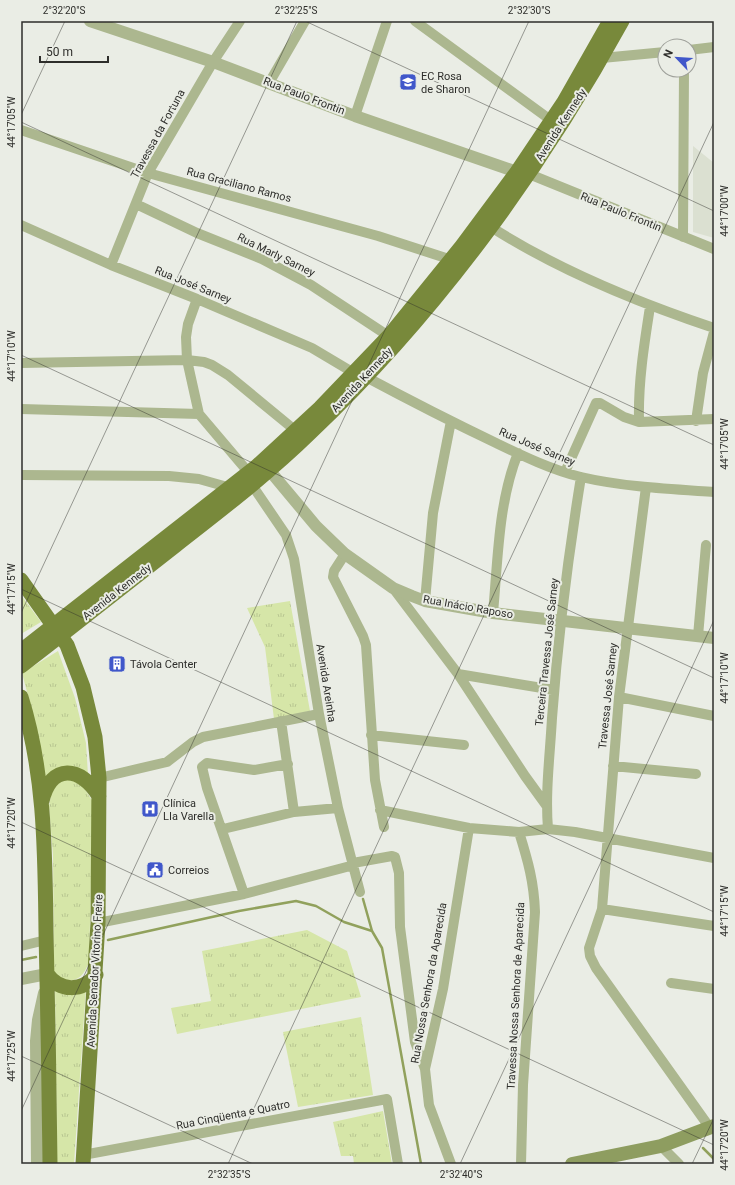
<svg xmlns="http://www.w3.org/2000/svg" width="735" height="1185" font-family="Roboto,sans-serif">
<style>
.built{fill:#dbe0d1}
.grass{fill:url(#grass-tufts)}
.lines{fill:none;stroke-linecap:round;stroke-linejoin:round}
.stream{stroke:#91a15c;stroke-width:2.5}
.minor{stroke:#acb78f;stroke-width:10}
.tertiary{stroke:#acb78f;stroke-width:12}
.secondary{stroke:#8e9d60;stroke-width:14}
.primary{stroke:#78893b;stroke-width:15}
.ticks{fill:none;stroke:#2e2e2b;stroke-width:1;stroke-opacity:0.45}
.labels{text-anchor:middle;dominant-baseline:central;stroke-width:4;stroke-linejoin:round;paint-order:stroke}
.poi-label{font-size:11px;fill:#2e2e2b;stroke:#eaede5;text-anchor:start}
.street-label{font-size:11px;fill:#2e2e2b;stroke:#eaede5}
.neatline{fill:none;stroke:#2e2e2b;stroke-width:1.5}
.ticks-label{font-size:10px;text-anchor:middle;fill:#2e2e2b}
</style>
<defs>
<pattern id="grass-tufts" width="24" height="20" patternUnits="userSpaceOnUse"><rect width="24" height="20" fill="#d6e6a8"/><path d="M3 7l-1-3M5 7V3M7 7l1-3M15 17l-1-3M17 17v-4M19 17l1-3" fill="none" stroke="#b8c691"/></pattern>
</defs>
<rect width="100%" height="100%" fill="#eaede5"/>
<!-- built -->
<path class="built" d="M 693,146 L 714,163 L 714,238 L 693,232 Z"/>
<!-- grass -->
<path class="grass" d="M 21,595 L 41,622 L 21,634 Z
M 290,601 L 310,711 L 274,719 L 265,647 L 247,608 Z
M 58,651 L 75,698 L 86,743 L 88,775 L 45,778 L 35,722 L 22,673 Z
M 63,777 L 81,783 L 93,802 L 89,962 C 84,975 79,981 65,981 L 54,972 L 53,855 L 49,806 L 52,790 Z
M 307,930 L 347,951 L 361,997 L 177,1034 L 171,1008 L 211,1001 L 202,951 Z
M 86,988 L 74,1164 L 57,1164 L 55,989 Z
M 361,1017 L 373,1095 L 298,1107 L 283,1032 Z
M 383,1111 L 392,1164 L 354,1164 L 353,1156 L 341,1156 L 333,1122 Z"/>
<g class="lines">
<!-- stream -->
<path class="stream" d="M 363,899 L 372,931 L 382,948 L 421,1164
M 108,940 L 239,911 L 296,901 L 316,906 L 344,922 L 372,931
M 21,960 L 36,957
M 703,1148 L 714,1159"/>
<!-- minor -->
<path class="minor" d="M 415,21 L 552,121
M 689,50 L 714,47
M 602,58 L 665,52
M 269,83 L 305,21
M 355,116 L 387,21
M 21,130 L 148,173 L 378,236 L 452,260
M 529,174 L 714,249
M 136,204 L 197,233 L 262,259 L 311,285 L 393,339
M 21,225 L 111,265 L 197,299 L 312,348 L 354,373
M 491,227 C 560,271 636,302 714,328
M 683,237 L 684,70
M 111,265 L 148,173 L 213,62 L 240,21
M 197,299 L 188,324 L 186,337 L 187,360 L 199,414 L 249,473
M 21,363 L 187,360 L 204,362 L 212,365 L 228,375 L 296,431
M 366,377 C 409,400 452,422 496,443 C 523,456 552,470 581,477 C 624,487 670,489 714,492
M 21,409 L 199,414
M 696,421 L 703,373 L 714,332
M 639,422 C 638,383 644,345 650,307
M 565,472 L 596,403 L 600,403 L 624,417 L 639,422 L 714,419
M 21,475 L 169,476 L 199,479 L 231,488
M 252,485 L 286,535 L 294,559 L 319,714 L 338,808 L 360,892
M 646,487 L 619,697 L 602,909 L 589,948 L 590,956 L 596,968 L 710,1128
M 345,554 L 334,571 L 333,577 L 363,636 L 366,645 L 375,780 L 384,827
M 393,588 L 458,674 L 525,776 L 546,805
M 425,601 L 433,513 L 451,421
M 493,613 C 498,560 498,503 518,453
M 698,636 L 706,545
M 458,674 L 554,690
M 619,697 L 714,716
M 281,721 L 294,812
M 371,735 L 464,745
M 613,766 L 696,774
M 99,778 L 167,762 L 193,742 L 203,737 L 319,714
M 380,810 L 469,828 L 519,832 L 548,829 L 575,832 L 714,858
M 223,829 L 294,812 L 338,808
M 548,829 C 545,792 550,755 552,718 C 558,637 568,557 581,477
M 519,832 C 528,861 534,882 535,912 L 523,1085 L 521,1164
M 353,863 L 392,856 L 395,857 L 399,873 L 400,927 L 415,1042 L 425,1069
M 244,894 L 207,788 L 202,767 L 207,763 L 254,770 L 288,764
M 602,909 L 714,926
M 98,923 L 244,894 L 354,865
M 21,946 L 46,940
M 671,983 L 714,989
M 661,1146 L 679,1164
M 83,1155 L 387,1099 L 398,1164
M 451,1164 L 429,1105 L 425,1069 L 443,989 L 469,828"/>
<!-- tertiary -->
<path class="tertiary" d="M 90,21 L 213,62 L 355,116 L 517,172
M 270,471 L 316,526 L 345,554 L 393,588 L 412,596 L 425,601 L 493,613 L 714,638
M 21,979 L 47,974
M 37,1164 L 36,1041 L 38,1020 L 44,993"/>
<!-- secondary -->
<path class="secondary" d="M 572,1164 L 661,1146 L 714,1126"/>
<!-- primary -->
<path class="primary" d="M 21,580 L 67,645 L 83,687 L 95,737 L 99,778 L 98,923 L 83,1164
M 21,651 L 256,467 L 320,408 L 389,336 L 462,246 L 517,172 L 564,102 L 610,21
M 21,666 C 73,626 125,585 176,545 C 222,509 268,474 310,433 C 434,315 540,171 622,21
M 21,697 C 45,773 45,852 46,931 C 48,1009 49,1086 50,1164
M 42,801 C 51,763 81,766 99,796
M 47,974 C 60,992 82,992 96,975"/>
</g>
<!-- ticks -->
<path class="ticks" d="M 305,21 L 714,211M 21,115 L 65,21M 21,122 L 714,445M 21,355 L 714,678M 21,589 L 714,912M 21,613 L 297,21M 21,822 L 714,1145M 21,1056 L 253,1164M 21,1111 L 529,21M 228,1164 L 714,122M 460,1164 L 714,620M 692,1164 L 714,1118"/>
<!-- icons -->
<defs>
<g id="school-square" transform="scale(0.9)"><rect x="-9" y="-9" width="18" height="18" rx="4" fill="#4057ca" stroke="#eaede5"/><path d="M0-5L7-2L0 1L-7-2ZM-4 1L0 2.5L4 1V4Q0 6-4 4Z" fill="#fff"/></g>
<g id="building-square" transform="scale(0.9)"><rect x="-9" y="-9" width="18" height="18" rx="4" fill="#4057ca" stroke="#eaede5"/><path d="M-4-6H4V6H1V3H-1V6H-4ZM-2.5-4.3h1.7v1.8h-1.7ZM.8-4.3h1.7v1.8H.8ZM-2.5-1h1.7V.8h-1.7ZM.8-1h1.7V.8H.8Z" fill="#fff"/></g>
<g id="hospital-square" transform="scale(0.9)"><rect x="-9" y="-9" width="18" height="18" rx="4" fill="#4057ca" stroke="#eaede5"/><path d="M-5-5h3v3.5h4V-5h3V5h-3V1.5h-4V5h-3Z" fill="#fff"/></g>
<g id="civic-square" transform="scale(0.9)"><rect x="-9" y="-9" width="18" height="18" rx="4" fill="#4057ca" stroke="#eaede5"/><path d="M-.6-6.5H3V-4.5H.6V-3L4-1V1h2V6H-6V1h2V-1L-.6-3ZM-1.2 2.5V6h2.4V2.5Z" fill="#fff"/></g>
</defs>
<g fill-rule="evenodd">
<use href="#school-square" x="408" y="82"/>
<use href="#building-square" x="117" y="664"/>
<use href="#hospital-square" x="150" y="809"/>
<use href="#civic-square" x="155" y="870"/>
</g>
<g class="labels">
<!-- poi labels -->
<g class="poi-label">
<text x="421" y="76">EC Rosa<tspan x="421" dy="13">de Sharon</tspan></text>
<text x="130" y="664">Távola Center</text>
<text x="163" y="803">Clínica<tspan x="163" dy="13">LIa Varella</tspan></text>
<text x="168" y="870">Correios</text>
</g>
<!-- street labels -->
<g class="street-label">
<text transform="translate(304 96) rotate(21)">Rua Paulo Frontin</text>
<text transform="translate(561 125) rotate(-57)">Avenida Kennedy</text>
<text transform="translate(158 134) rotate(-61)">Travessa da Fortuna</text>
<text transform="translate(239 185) rotate(15)">Rua Graciliano Ramos</text>
<text transform="translate(621 212) rotate(22)">Rua Paulo Frontin</text>
<text transform="translate(276 255) rotate(26)">Rua Marly Sarney</text>
<text transform="translate(193 285) rotate(22)">Rua José Sarney</text>
<text transform="translate(362 380) rotate(-47)">Avenida Kennedy</text>
<text transform="translate(537 447) rotate(23)">Rua José Sarney</text>
<text transform="translate(117 592) rotate(-38)">Avenida Kennedy</text>
<text transform="translate(468 607) rotate(10)">Rua Inácio Raposo</text>
<text transform="translate(547 652) rotate(-84)">Terceira Travessa José Sarney</text>
<text transform="translate(326 683) rotate(81)">Avenida Areinha</text>
<text transform="translate(608 696) rotate(-84)">Travessa José Sarney</text>
<text transform="translate(95 971) rotate(-87)">Avenida Senador Vitorino Freire</text>
<text transform="translate(429 983) rotate(-80)">Rua Nossa Senhora da Aparecida</text>
<text transform="translate(516 996) rotate(-87)">Travessa Nossa Senhora de Aparecida</text>
<text transform="translate(233 1115) rotate(-11)">Rua Cinqüenta e Quatro</text>
</g>
</g>
<!-- border -->
<rect width="735" height="1185" fill="none" stroke="#eaede5" stroke-width="44"/>
<!-- north arrow -->
<g transform="translate(677 58) rotate(295)"><circle r="19" fill="#eaede5" stroke="#9fa19b"/>
<path d="M0-3L7 15L0 10L-7 15Z" fill="#4057ca"/>
<text y="-6" font-size="11" font-weight="bold" text-anchor="middle" fill="#2e2e2b">N</text>
</g>
<!-- scale -->
<path d="M40 56v6h68v-6" fill="none" stroke="#2e2e2b" stroke-width="2"/>
<text x="46" y="56" font-size="12" fill="#2e2e2b" stroke="#eaede5" stroke-width="3" paint-order="stroke">50 m</text>
<rect x="22" y="22" width="691" height="1141" class="neatline"/>
<g class="ticks-label">
<text x="64" y="14">2°32'20"S</text>
<text x="296" y="14">2°32'25"S</text>
<text x="529" y="14">2°32'30"S</text>
<text transform="translate(11 122) rotate(-90)" y="4">44°17'05"W</text>
<text transform="translate(724 211) rotate(-90)" y="4">44°17'00"W</text>
<text transform="translate(11 356) rotate(-90)" y="4">44°17'10"W</text>
<text transform="translate(724 444) rotate(-90)" y="4">44°17'05"W</text>
<text transform="translate(11 589) rotate(-90)" y="4">44°17'15"W</text>
<text transform="translate(724 678) rotate(-90)" y="4">44°17'10"W</text>
<text transform="translate(11 823) rotate(-90)" y="4">44°17'20"W</text>
<text transform="translate(724 911) rotate(-90)" y="4">44°17'15"W</text>
<text transform="translate(11 1056) rotate(-90)" y="4">44°17'25"W</text>
<text transform="translate(724 1145) rotate(-90)" y="4">44°17'20"W</text>
<text x="229" y="1178">2°32'35"S</text>
<text x="461" y="1178">2°32'40"S</text>
</g>
</svg>
